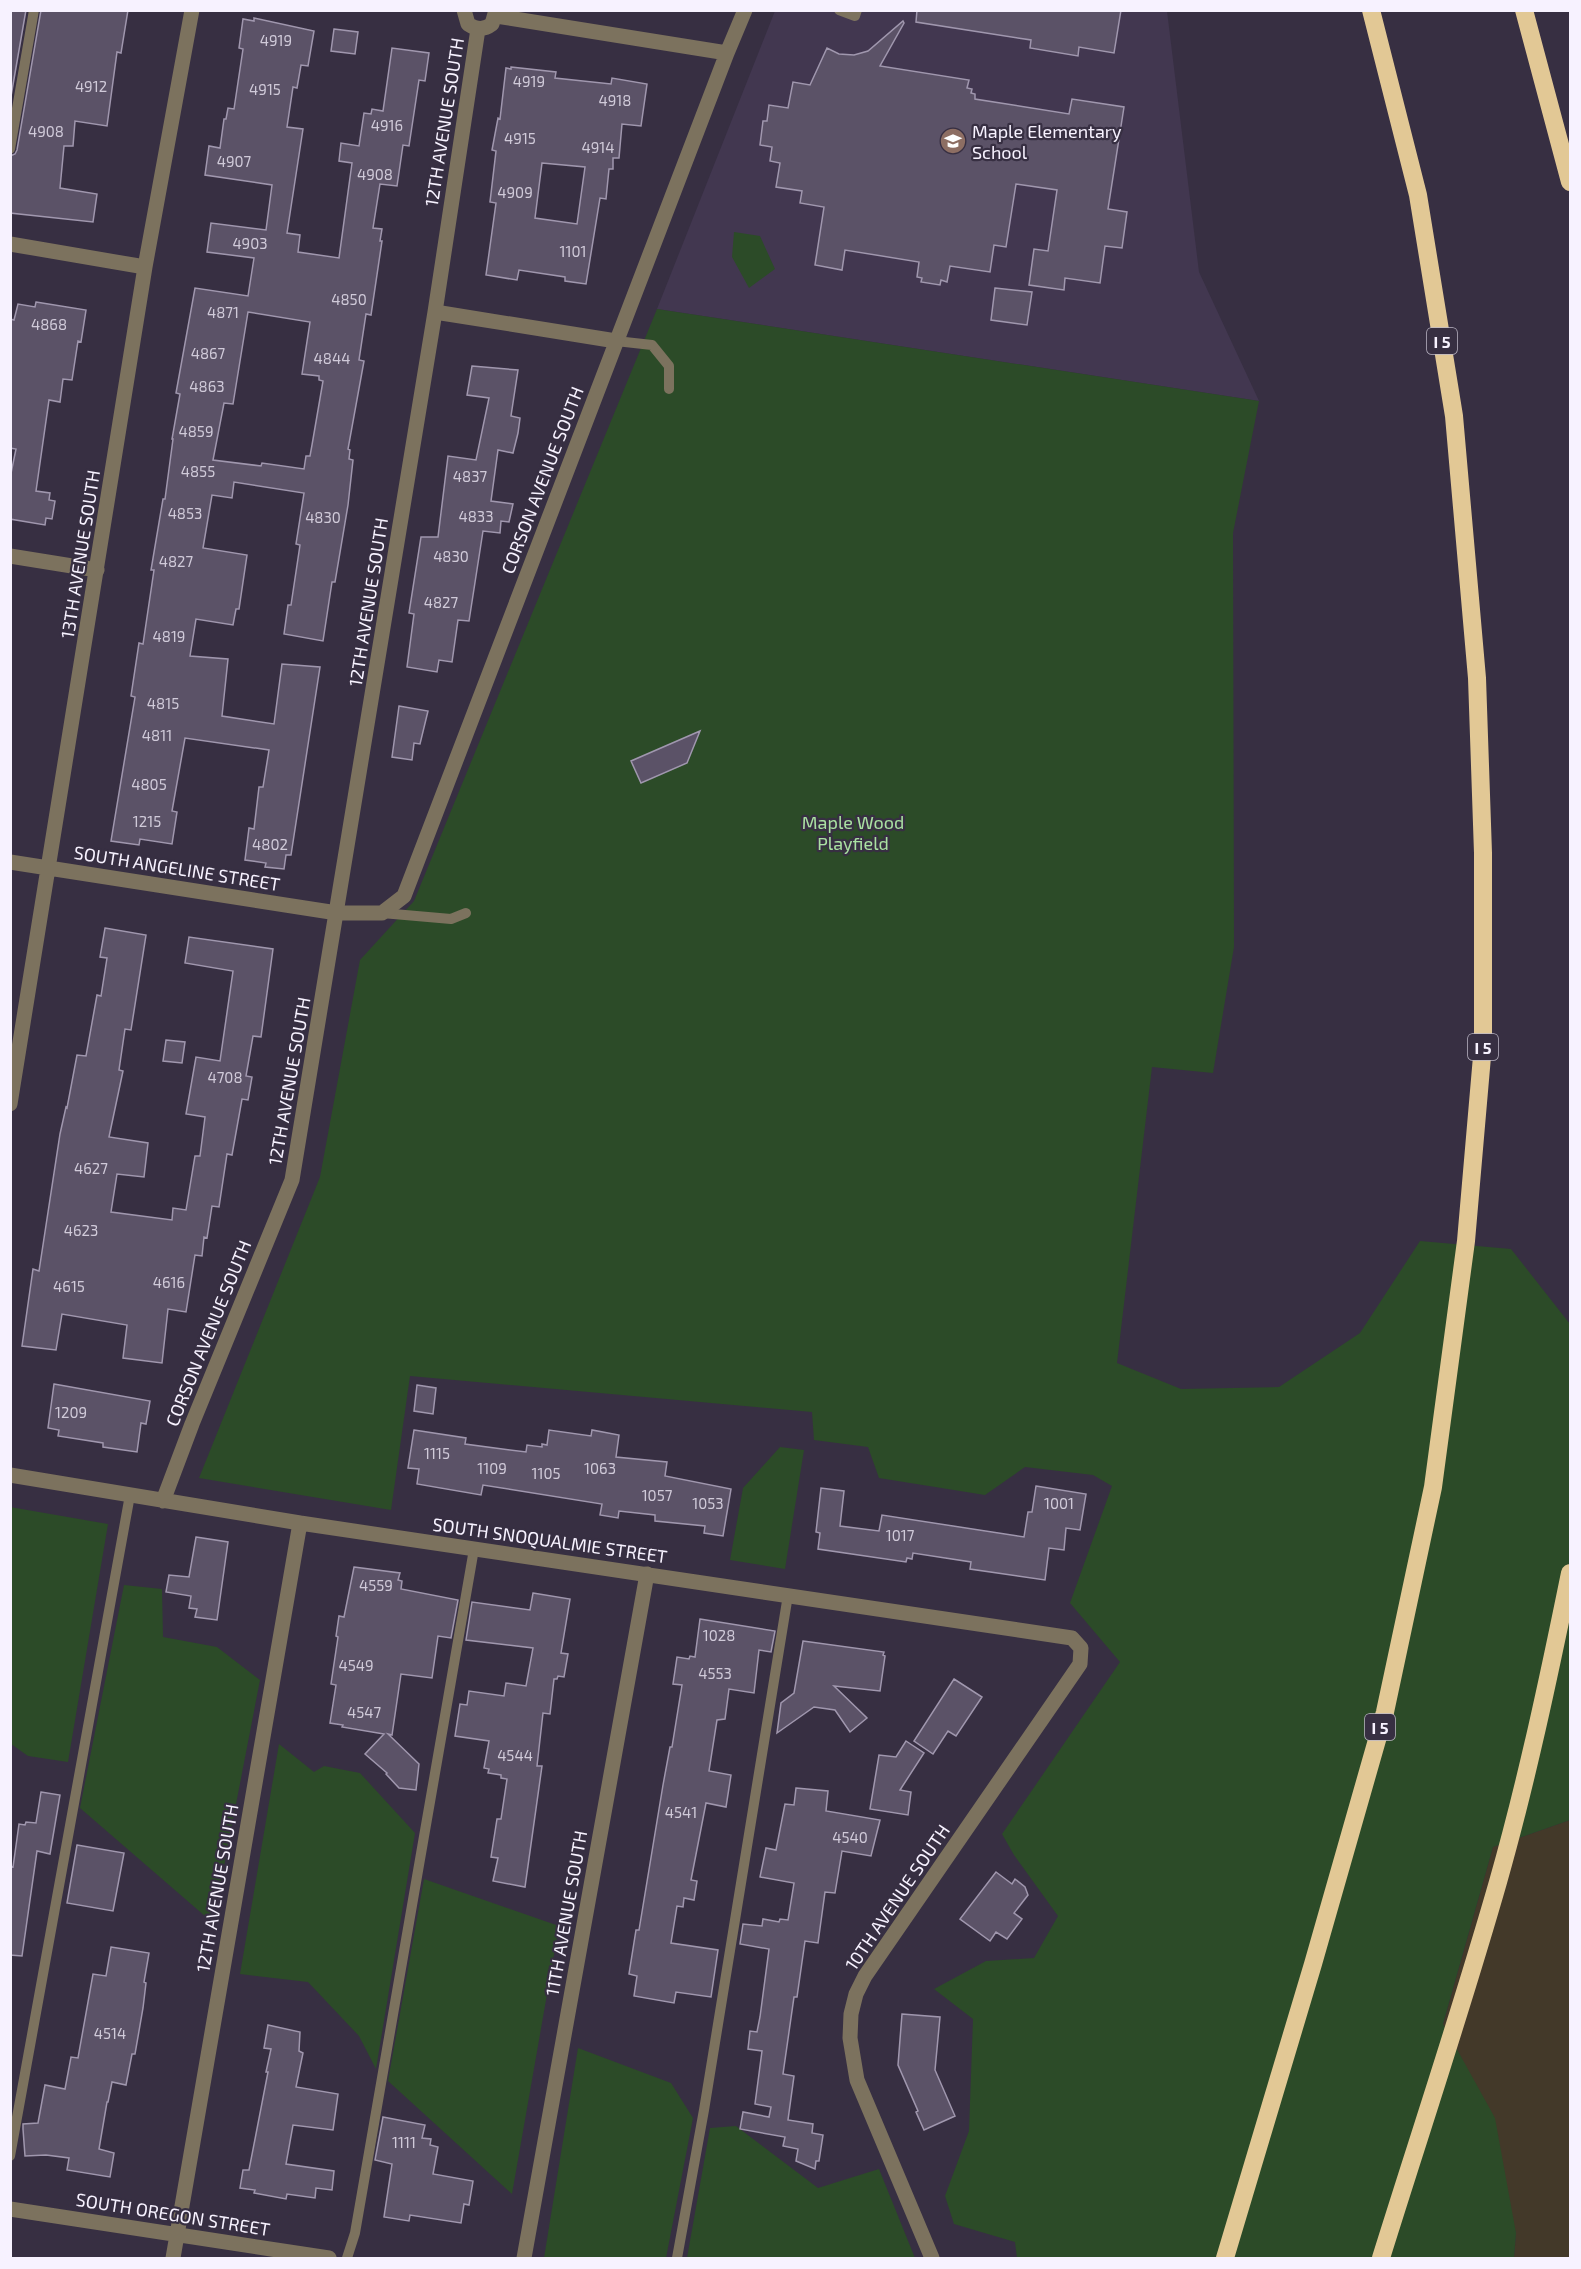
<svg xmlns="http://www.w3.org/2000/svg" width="1581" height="2269" font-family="'Exo 2',sans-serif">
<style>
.built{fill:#423750}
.industrial{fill:#433929}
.green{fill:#2c4b28}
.building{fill:#5b5267;stroke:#a097ae;stroke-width:1.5;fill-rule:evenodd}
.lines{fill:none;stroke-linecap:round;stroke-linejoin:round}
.lane{stroke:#7c725e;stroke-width:10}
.street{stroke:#7c725e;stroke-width:15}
.highway{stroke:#e2c895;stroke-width:18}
.labels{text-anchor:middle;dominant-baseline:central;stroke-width:4.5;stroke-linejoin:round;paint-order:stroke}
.number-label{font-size:15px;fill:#d0cad9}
.shield{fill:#372f42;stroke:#bdb8c6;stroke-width:1.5}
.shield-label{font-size:16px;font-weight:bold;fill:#f7f2ff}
.street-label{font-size:18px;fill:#f7f2ff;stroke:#372f42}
.poi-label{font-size:18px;fill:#f7f2ff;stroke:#372f42;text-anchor:start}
.park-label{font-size:18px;fill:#aae1a2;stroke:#372f42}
</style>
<rect width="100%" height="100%" fill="#372f42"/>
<!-- built -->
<path class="built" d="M 775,11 L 1167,11 L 1199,272 L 1259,401 L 657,309 Z"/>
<!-- industrial -->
<path class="industrial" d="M 1570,1820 L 1570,2258 L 1514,2258 L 1516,2233 L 1443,2025 L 1493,1847 Z"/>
<!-- green -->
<path class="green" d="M 734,232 L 760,236 L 775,269 L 749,288 L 732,257 Z
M 657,309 L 1259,401 L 1233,533 L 1234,947 L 1213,1073 L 1152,1067 L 1117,1363 L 1181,1389 L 1279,1387 L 1360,1333 L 1420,1241 L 1511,1249 L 1570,1324 L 1570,1820 L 1493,1847 L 1443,2024 L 1495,2118 L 1516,2233 L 1514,2258 L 1017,2258 L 1015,2242 L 954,2224 L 945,2196 L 969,2131 L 973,2019 L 934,1989 L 986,1961 L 1034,1958 L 1058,1916 L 1014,1855 L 1002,1834 L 1120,1662 L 1070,1603 L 1112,1486 L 1093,1475 L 1025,1467 L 985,1495 L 879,1478 L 868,1447 L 814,1440 L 812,1412 L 410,1376 L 391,1510 L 199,1478 L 320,1177 L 360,960 L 414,901 Z
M 780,1447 L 804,1450 L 785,1569 L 730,1560 L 743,1488 Z
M 10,1507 L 108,1524 L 68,1762 L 28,1756 L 11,1744 Z
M 124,1585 L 162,1589 L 163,1637 L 217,1647 L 260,1680 L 213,1923 L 80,1808 Z
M 279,1744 L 314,1772 L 324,1766 L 360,1773 L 415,1833 L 376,2069 L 359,2036 L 308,1982 L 240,1974 Z
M 424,1879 L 559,1926 L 512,2194 L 388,2081 Z
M 578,2048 L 671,2083 L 693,2118 L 666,2258 L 544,2258 Z
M 736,2126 L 818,2188 L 879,2169 L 915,2258 L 687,2258 L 710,2128 Z"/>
<!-- building -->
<path class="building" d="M 10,10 L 26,10 L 10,102 Z
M 41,10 L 128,10 L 121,53 L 117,52 L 107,126 L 75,121 L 73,146 L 64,146 L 60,188 L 97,194 L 93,222 L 10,213 L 10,156 L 15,154 L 17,150 Z
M 917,10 L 1121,10 L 1114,53 L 1079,47 L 1078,56 L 1030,48 L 1031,40 L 916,22 Z
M 254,18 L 314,31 L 308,66 L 301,65 L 297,88 L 293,87 L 287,127 L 303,129 L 287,233 L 300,235 L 298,252 L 339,258 L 352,163 L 339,161 L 341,143 L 359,146 L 364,113 L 371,114 L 372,109 L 383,111 L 392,48 L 429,53 L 425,81 L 419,80 L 409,146 L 403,145 L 397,186 L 380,184 L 373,228 L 382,229 L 380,241 L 382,241 L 371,315 L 366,314 L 359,360 L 364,361 L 348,449 L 350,450 L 349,459 L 353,460 L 348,505 L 335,582 L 332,582 L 323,641 L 284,634 L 288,605 L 291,605 L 300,545 L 296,544 L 304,493 L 234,482 L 232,498 L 212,495 L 203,548 L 247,555 L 239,609 L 236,609 L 233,625 L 196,619 L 190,656 L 228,659 L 222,716 L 274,724 L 282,664 L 320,667 L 291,855 L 286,855 L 284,869 L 265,867 L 266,863 L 245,860 L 249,828 L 254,829 L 259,787 L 263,787 L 269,750 L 185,738 L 172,811 L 177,812 L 172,844 L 140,839 L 139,845 L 111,841 L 135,697 L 131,696 L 139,643 L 143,644 L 154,570 L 151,570 L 163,499 L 165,499 L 173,439 L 172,439 L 180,394 L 176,393 L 195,288 L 248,296 L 254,258 L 207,252 L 211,223 L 266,230 L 272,185 L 205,175 L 209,146 L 220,148 L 224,119 L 226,119 L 228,108 L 234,109 L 243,49 L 239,48 L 243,19 L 254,21 ZM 248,312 L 310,322 L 302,374 L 319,376 L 319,380 L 323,381 L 312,445 L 310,456 L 306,456 L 304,469 L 262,463 L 261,466 L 213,460 L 224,403 L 233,404 Z
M 903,21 L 904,23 L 880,66 L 969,80 L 967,88 L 972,89 L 971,93 L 975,94 L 975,99 L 1069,114 L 1072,99 L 1124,107 L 1108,209 L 1127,212 L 1122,248 L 1105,246 L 1100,283 L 1065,278 L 1064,290 L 1029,285 L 1034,249 L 1048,251 L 1057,190 L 1016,184 L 1006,247 L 994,245 L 990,272 L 950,266 L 947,282 L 941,280 L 940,285 L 921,282 L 922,278 L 917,277 L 919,262 L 845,250 L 842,270 L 815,265 L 824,207 L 800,203 L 802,191 L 776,187 L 780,163 L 770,161 L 772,147 L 760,145 L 763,121 L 767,121 L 769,105 L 788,108 L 793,82 L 810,85 L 827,48 L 839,54 L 854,55 L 868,51 Z
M 334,29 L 358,32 L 355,54 L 331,51 Z
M 511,67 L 556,72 L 555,78 L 611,84 L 612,78 L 647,84 L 641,126 L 622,124 L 619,158 L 613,158 L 613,169 L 609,169 L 606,199 L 600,198 L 586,284 L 565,281 L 565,277 L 519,270 L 517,280 L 486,275 L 496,203 L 490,202 L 496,151 L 492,150 L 498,118 L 500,119 L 506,68 L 511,69 ZM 542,163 L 585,167 L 577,224 L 535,218 Z
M 995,288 L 1032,292 L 1027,325 L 991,320 Z
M 36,302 L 86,310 L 81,342 L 78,341 L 72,380 L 63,379 L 60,402 L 49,400 L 36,491 L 50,493 L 49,500 L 55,501 L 52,519 L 46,518 L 45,525 L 10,519 L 10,478 L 16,449 L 10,448 L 10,319 L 14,320 L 18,304 L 35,307 Z
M 472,366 L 518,370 L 511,416 L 520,418 L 518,433 L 513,453 L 498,450 L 491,501 L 513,504 L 509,522 L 501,521 L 500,533 L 483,531 L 469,621 L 458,620 L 452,662 L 439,660 L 437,672 L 407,667 L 414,614 L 409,613 L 421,537 L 438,537 L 448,456 L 476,460 L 489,398 L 467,395 Z
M 399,706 L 428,711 L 420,744 L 414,743 L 412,760 L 392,757 Z
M 700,731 L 687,763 L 641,783 L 631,761 Z
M 105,928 L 146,935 L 131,1030 L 125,1029 L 119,1070 L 123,1071 L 109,1137 L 148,1143 L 144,1177 L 117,1174 L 111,1212 L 172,1220 L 173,1208 L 186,1210 L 195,1156 L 200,1156 L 205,1117 L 186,1114 L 196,1057 L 220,1061 L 233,971 L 185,963 L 189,937 L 273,949 L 261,1037 L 253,1036 L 246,1076 L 252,1077 L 248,1100 L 242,1099 L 232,1155 L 227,1154 L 219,1207 L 212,1206 L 207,1238 L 204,1237 L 202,1256 L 195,1255 L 186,1312 L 168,1309 L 162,1363 L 123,1358 L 127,1325 L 62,1314 L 56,1350 L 22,1346 L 33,1269 L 39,1271 L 60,1134 L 66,1107 L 67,1108 L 77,1055 L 86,1056 L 97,995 L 101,996 L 107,958 L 100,957 Z
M 166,1040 L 185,1042 L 182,1063 L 163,1061 Z
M 54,1384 L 150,1401 L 146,1424 L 141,1423 L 137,1452 L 103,1447 L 103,1443 L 58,1436 L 59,1430 L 48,1428 Z
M 417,1385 L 436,1388 L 433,1414 L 414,1411 Z
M 414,1430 L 466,1438 L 465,1444 L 526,1452 L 527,1445 L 542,1447 L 542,1444 L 547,1445 L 549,1430 L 591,1436 L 592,1430 L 619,1435 L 616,1457 L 667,1462 L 665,1476 L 731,1489 L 723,1536 L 704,1533 L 705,1526 L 655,1521 L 655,1515 L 619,1511 L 618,1518 L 600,1515 L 602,1504 L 483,1485 L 481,1495 L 417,1484 L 419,1469 L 408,1468 Z
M 1036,1486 L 1086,1494 L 1080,1530 L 1066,1528 L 1064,1550 L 1049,1548 L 1045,1580 L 970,1569 L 971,1562 L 913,1553 L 912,1559 L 907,1558 L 906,1562 L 818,1549 L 820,1533 L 816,1532 L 821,1488 L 844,1491 L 840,1526 L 879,1531 L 882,1515 L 1024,1537 L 1028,1512 L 1032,1512 Z
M 196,1537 L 228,1542 L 217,1620 L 195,1617 L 197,1609 L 189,1608 L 191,1596 L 166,1592 L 169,1575 L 189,1577 Z
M 354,1567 L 400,1573 L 398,1580 L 402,1581 L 401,1589 L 458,1600 L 451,1638 L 438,1636 L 432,1678 L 401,1674 L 392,1735 L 388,1734 L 419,1764 L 416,1790 L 399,1788 L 386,1774 L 387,1773 L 365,1754 L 384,1734 L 342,1727 L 343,1725 L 330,1723 L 336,1685 L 331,1684 L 338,1637 L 336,1636 L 339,1616 L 344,1617 Z
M 533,1593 L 570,1599 L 561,1653 L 568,1654 L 564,1677 L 558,1676 L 557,1679 L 554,1679 L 550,1714 L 543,1713 L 537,1766 L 542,1766 L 525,1887 L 493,1881 L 498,1858 L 491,1857 L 497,1819 L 501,1819 L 507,1779 L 501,1778 L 501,1775 L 488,1773 L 489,1769 L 484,1768 L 489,1741 L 455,1736 L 460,1704 L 467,1705 L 469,1691 L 504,1696 L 506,1683 L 526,1686 L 533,1648 L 466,1640 L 472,1602 L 530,1610 Z
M 700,1619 L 775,1631 L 771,1652 L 759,1650 L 754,1693 L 729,1689 L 725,1719 L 717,1720 L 709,1771 L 731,1775 L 726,1807 L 706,1803 L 691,1880 L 697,1881 L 694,1900 L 684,1898 L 683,1907 L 677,1906 L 671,1943 L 718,1950 L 711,1997 L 676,1992 L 674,2003 L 634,1996 L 637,1976 L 629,1974 L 636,1930 L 639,1930 L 663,1785 L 670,1747 L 672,1747 L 682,1685 L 673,1684 L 677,1657 L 689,1659 L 690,1656 L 695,1657 Z
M 803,1641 L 884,1652 L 883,1655 L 885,1656 L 880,1691 L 834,1686 L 867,1718 L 850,1732 L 835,1710 L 814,1707 L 777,1733 L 781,1703 L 794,1693 Z
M 954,1679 L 982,1697 L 956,1736 L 948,1731 L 933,1754 L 914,1741 Z
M 906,1741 L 924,1753 L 900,1790 L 911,1792 L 908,1815 L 870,1809 L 879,1755 L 896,1757 Z
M 796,1788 L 828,1791 L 826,1811 L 880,1820 L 871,1856 L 842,1851 L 835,1893 L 825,1892 L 818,1943 L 805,1941 L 797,1997 L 794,1997 L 783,2074 L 794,2076 L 788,2120 L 813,2124 L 812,2133 L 823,2135 L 819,2161 L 816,2161 L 815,2169 L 796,2161 L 798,2149 L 783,2146 L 785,2137 L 740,2129 L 743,2112 L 769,2117 L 771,2107 L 755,2104 L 762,2051 L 748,2049 L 750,2031 L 757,2032 L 760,2017 L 769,1949 L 740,1944 L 743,1924 L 762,1926 L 763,1919 L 779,1922 L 780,1919 L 788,1920 L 794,1883 L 760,1877 L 766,1848 L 776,1850 L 785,1804 L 794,1805 Z
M 41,1792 L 60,1795 L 50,1854 L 37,1851 L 22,1956 L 10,1955 L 10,1866 L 13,1867 L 19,1824 L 25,1825 L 26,1822 L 36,1823 Z
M 77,1845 L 124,1853 L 113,1911 L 67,1903 Z
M 996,1872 L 1012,1884 L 1015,1879 L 1025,1887 L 1028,1895 L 1014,1913 L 1022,1919 L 1007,1939 L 996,1932 L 990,1941 L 960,1919 Z
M 111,1947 L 149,1953 L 144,1982 L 146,1983 L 143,2008 L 135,2054 L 132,2054 L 126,2085 L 112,2082 L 108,2102 L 107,2102 L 99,2149 L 114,2153 L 110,2177 L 67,2170 L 69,2158 L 46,2155 L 25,2156 L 23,2129 L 23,2124 L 38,2123 L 45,2085 L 65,2089 L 71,2057 L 78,2058 L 93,1974 L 106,1976 Z
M 902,2014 L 940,2017 L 935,2070 L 955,2116 L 924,2130 L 916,2112 L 918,2111 L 898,2065 Z
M 268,2025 L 300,2032 L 299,2051 L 303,2053 L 296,2087 L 338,2094 L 333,2130 L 293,2125 L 286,2164 L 334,2171 L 332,2190 L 316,2188 L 315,2198 L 287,2194 L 286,2199 L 254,2193 L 255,2190 L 240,2188 L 243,2170 L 249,2170 L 268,2072 L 266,2072 L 271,2049 L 264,2048 Z
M 383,2117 L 425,2125 L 422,2138 L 431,2139 L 430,2145 L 438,2147 L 433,2174 L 473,2181 L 469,2205 L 464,2204 L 461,2223 L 410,2215 L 409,2221 L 384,2217 L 392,2164 L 375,2160 Z"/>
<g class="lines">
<!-- lane -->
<path class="lane" d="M 839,10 L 855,16 L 857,10
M 10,149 L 34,10
M 616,341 L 652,345 L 669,366 L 669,389
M 382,913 L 451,919 L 466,913
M 10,2156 L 130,1495
M 347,2258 L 355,2233 L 474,1549
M 677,2258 L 704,2110 L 788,1595"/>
<!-- street -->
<path class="street" d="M 464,10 L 468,24 C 477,30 484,30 492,24 L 496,10
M 496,16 L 727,53
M 10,244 L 145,267
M 435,312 L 616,341
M 10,556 L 97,570
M 10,862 L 337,913 L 382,913 L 404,896 L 727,53 L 745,10
M 10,1104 L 145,267 L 192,10
M 10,1475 L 300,1523 L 1072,1638 L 1081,1648 L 1080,1664 L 865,1976 L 856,1994 L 851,2014 L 850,2038 L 857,2080 L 932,2258
M 163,1501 L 192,1424 L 292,1180 L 435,312 L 478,29
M 10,2209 L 329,2258
M 173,2258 L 300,1523
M 524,2258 L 647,1574"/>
<!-- highway -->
<path class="highway" d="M 1524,10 L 1570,182
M 1225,2258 L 1313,1964 L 1385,1712 L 1433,1487 L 1466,1241 L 1483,1045 L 1483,853 L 1477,678 L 1454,416 L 1418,195 L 1371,10
M 1381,2258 C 1420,2133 1462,2008 1498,1882 C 1527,1780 1549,1676 1570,1573"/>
</g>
<!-- icons -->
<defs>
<g id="school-disc" transform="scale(1.35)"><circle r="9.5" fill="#8d6e63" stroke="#372f42"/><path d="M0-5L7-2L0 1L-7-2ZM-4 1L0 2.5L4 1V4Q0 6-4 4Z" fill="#fff"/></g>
</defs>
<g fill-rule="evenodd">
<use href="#school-disc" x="953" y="141"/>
</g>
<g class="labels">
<!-- number labels -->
<g class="number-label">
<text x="276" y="40">4919</text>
<text x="529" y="81">4919</text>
<text x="91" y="86">4912</text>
<text x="265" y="89">4915</text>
<text x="615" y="100">4918</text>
<text x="387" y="125">4916</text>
<text x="46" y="131">4908</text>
<text x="520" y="138">4915</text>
<text x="598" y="147">4914</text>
<text x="234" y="161">4907</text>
<text x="375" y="174">4908</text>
<text x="515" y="192">4909</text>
<text x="250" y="243">4903</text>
<text x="573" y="251">1101</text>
<text x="349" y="299">4850</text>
<text x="223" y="312">4871</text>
<text x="49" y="324">4868</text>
<text x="208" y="353">4867</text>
<text x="332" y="358">4844</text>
<text x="207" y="386">4863</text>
<text x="196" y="431">4859</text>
<text x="198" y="471">4855</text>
<text x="470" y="476">4837</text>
<text x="185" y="513">4853</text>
<text x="476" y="516">4833</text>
<text x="323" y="517">4830</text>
<text x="451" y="556">4830</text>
<text x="176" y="561">4827</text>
<text x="441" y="602">4827</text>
<text x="169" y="636">4819</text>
<text x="163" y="703">4815</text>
<text x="157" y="735">4811</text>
<text x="149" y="784">4805</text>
<text x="147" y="821">1215</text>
<text x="270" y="844">4802</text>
<text x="225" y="1077">4708</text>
<text x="91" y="1168">4627</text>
<text x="81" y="1230">4623</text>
<text x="169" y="1282">4616</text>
<text x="69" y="1286">4615</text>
<text x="71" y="1412">1209</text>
<text x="437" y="1453">1115</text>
<text x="492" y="1468">1109</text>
<text x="600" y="1468">1063</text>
<text x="546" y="1473">1105</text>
<text x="657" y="1495">1057</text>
<text x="708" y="1503">1053</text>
<text x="1059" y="1503">1001</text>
<text x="900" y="1535">1017</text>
<text x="376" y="1585">4559</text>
<text x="719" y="1635">1028</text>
<text x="356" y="1665">4549</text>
<text x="715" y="1673">4553</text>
<text x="364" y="1712">4547</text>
<text x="515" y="1755">4544</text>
<text x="681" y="1812">4541</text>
<text x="850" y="1837">4540</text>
<text x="110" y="2033">4514</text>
<text x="404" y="2142">1111</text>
</g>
<!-- shield labels -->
<g class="shield">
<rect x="1427" y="328" width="30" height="26" rx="4.5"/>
<rect x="1468" y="1034" width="30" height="26" rx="4.5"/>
<rect x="1365" y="1714" width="30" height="26" rx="4.5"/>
</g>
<g class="shield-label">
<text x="1442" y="341">I 5</text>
<text x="1483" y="1047">I 5</text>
<text x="1380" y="1727">I 5</text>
</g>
<!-- street labels -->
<g class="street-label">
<text transform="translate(444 122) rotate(-81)">12TH AVENUE SOUTH</text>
<text transform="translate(542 480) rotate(-69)">CORSON AVENUE SOUTH</text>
<text transform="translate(80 554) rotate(-81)">13TH AVENUE SOUTH</text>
<text transform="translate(368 602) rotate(-81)">12TH AVENUE SOUTH</text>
<text transform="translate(177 868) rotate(9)">SOUTH ANGELINE STREET</text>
<text transform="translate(289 1081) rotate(-80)">12TH AVENUE SOUTH</text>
<text transform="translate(208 1333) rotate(-68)">CORSON AVENUE SOUTH</text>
<text transform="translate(550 1540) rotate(8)">SOUTH SNOQUALMIE STREET</text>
<text transform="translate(217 1888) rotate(-80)">12TH AVENUE SOUTH</text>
<text transform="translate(897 1897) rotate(-56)">10TH AVENUE SOUTH</text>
<text transform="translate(566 1913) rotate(-80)">11TH AVENUE SOUTH</text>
<text transform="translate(173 2214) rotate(9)">SOUTH OREGON STREET</text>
</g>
<!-- poi labels -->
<g class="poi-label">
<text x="972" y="131">Maple Elementary<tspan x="972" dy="21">School</tspan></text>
</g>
<!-- park labels -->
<g class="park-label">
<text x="853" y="822">Maple Wood<tspan x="853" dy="21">Playfield</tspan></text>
</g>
</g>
<!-- border -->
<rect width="1581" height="2269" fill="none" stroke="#f7f2ff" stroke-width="24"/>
</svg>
